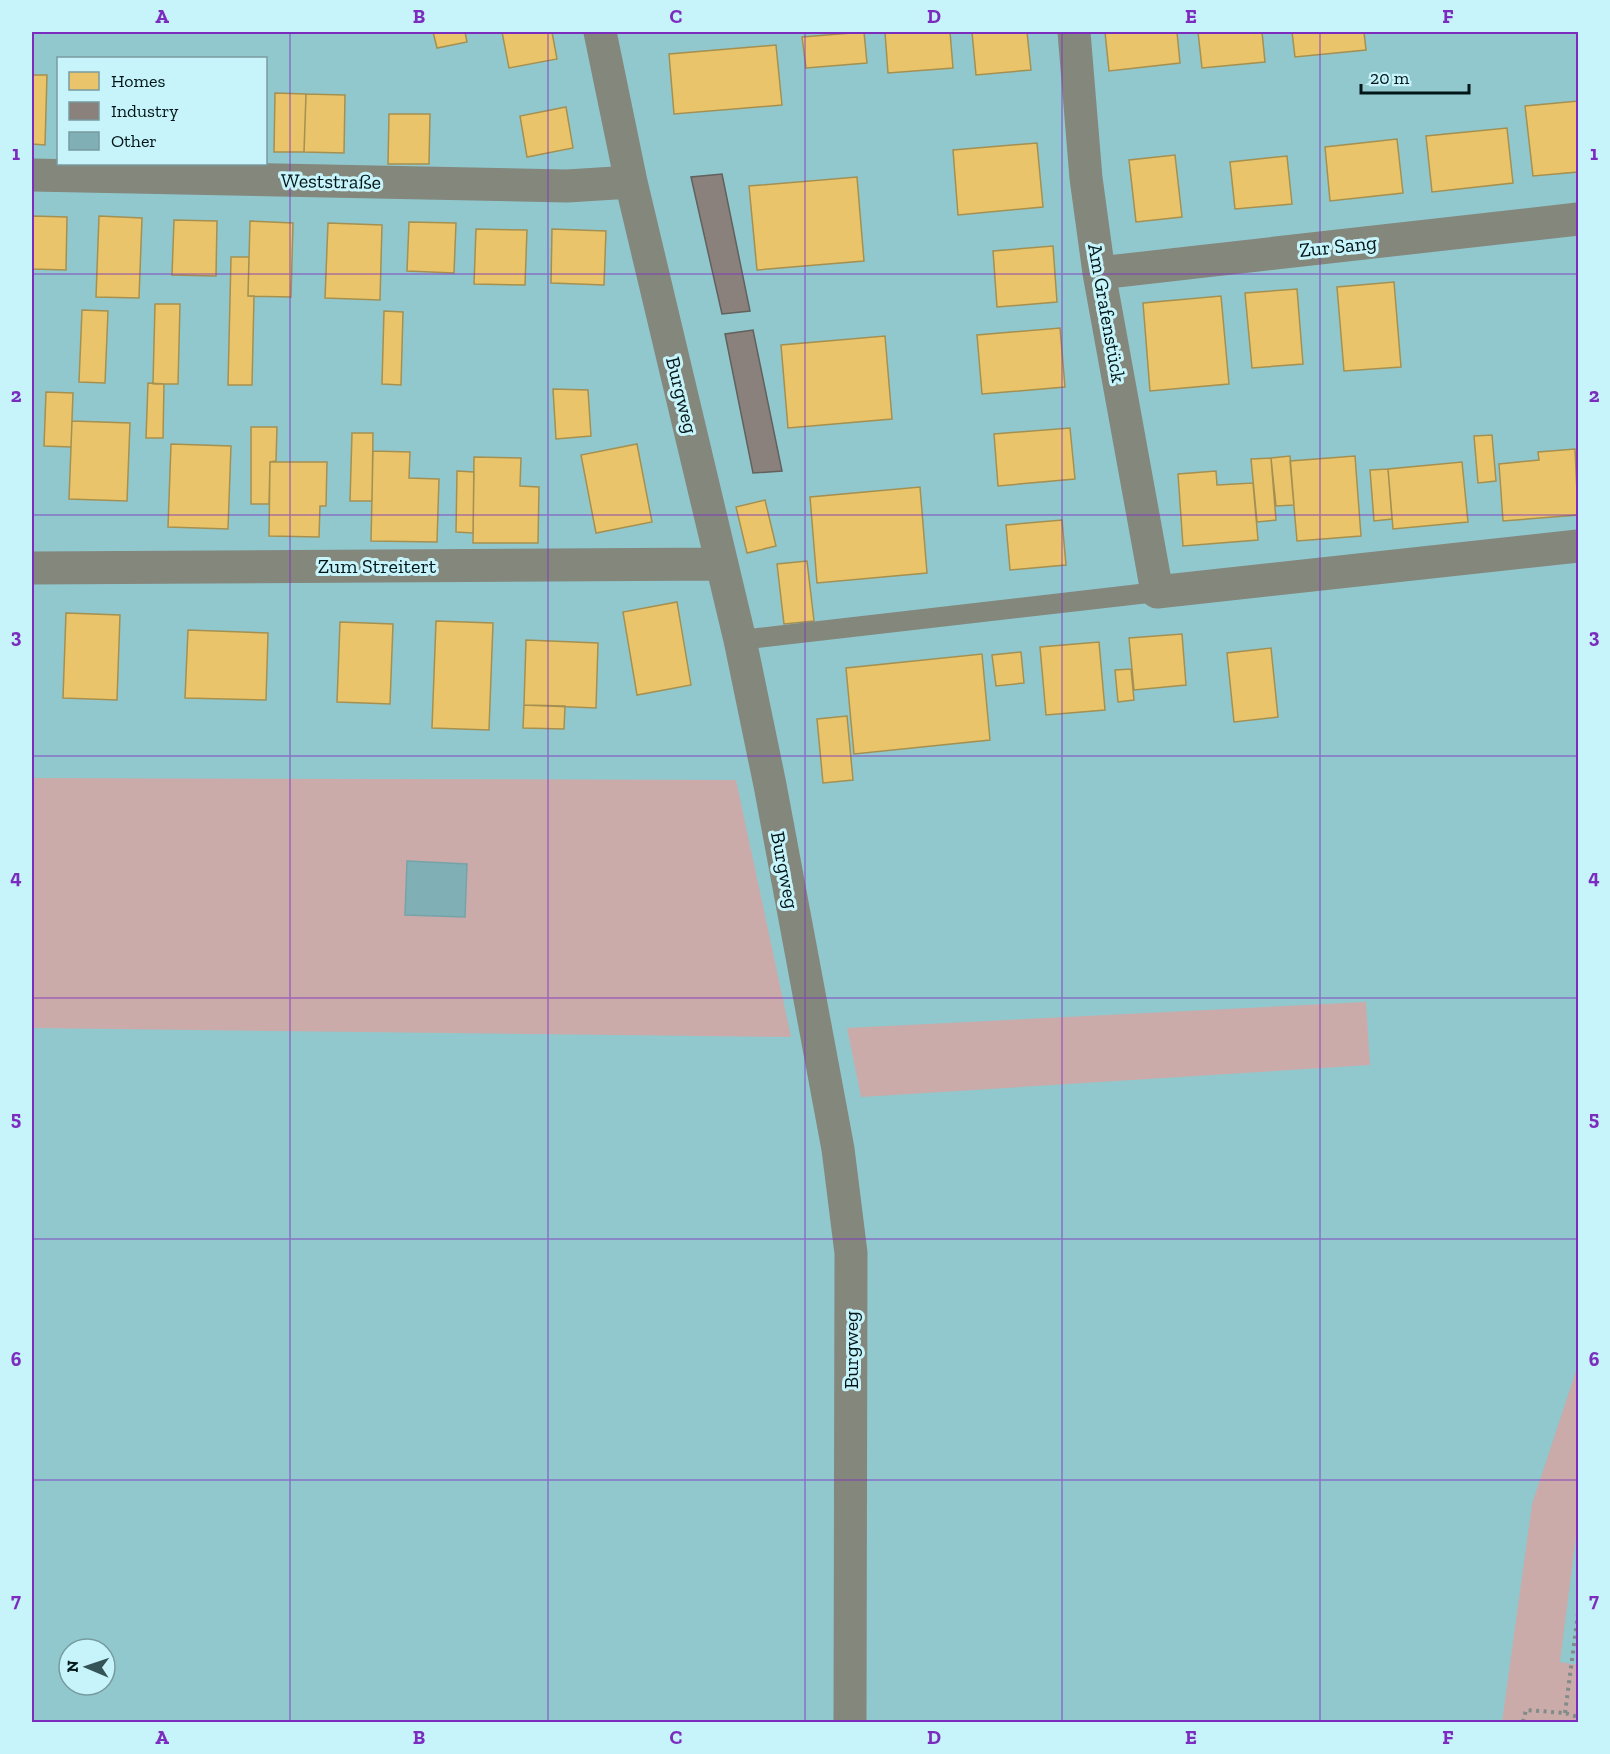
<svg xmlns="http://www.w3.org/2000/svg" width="1610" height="1754" font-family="'Zilla Slab',serif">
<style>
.green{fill:#caaba9}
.homes{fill:#e9c46a;stroke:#a49051;stroke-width:1.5}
.industry{fill:#8a817c;stroke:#61615e;stroke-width:1.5}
.building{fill:#80b0b5;stroke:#76a3a8;stroke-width:1.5}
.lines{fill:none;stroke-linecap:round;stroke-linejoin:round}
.path{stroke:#808c88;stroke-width:4;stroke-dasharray:3 4.5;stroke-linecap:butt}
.lane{stroke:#84877c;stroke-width:20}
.street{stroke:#84877c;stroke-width:33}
.grid{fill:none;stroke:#7b2cbf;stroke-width:1.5;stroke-opacity:0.55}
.labels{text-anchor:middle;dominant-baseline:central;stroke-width:6;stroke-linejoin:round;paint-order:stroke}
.street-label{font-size:20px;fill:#021618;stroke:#c6f4fa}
.neatline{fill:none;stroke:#7b2cbf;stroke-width:2}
.grid-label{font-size:20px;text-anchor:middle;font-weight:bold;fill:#7b2cbf}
</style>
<rect width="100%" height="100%" fill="#91c8ce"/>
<!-- green -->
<path class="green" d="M 32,778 L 736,780 L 791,1037 L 32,1028 Z
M 1366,1002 L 1370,1065 L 861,1097 L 847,1028 Z
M 1578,1365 L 1578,1521 L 1560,1662 L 1578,1665 L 1578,1722 L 1502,1722 L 1532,1504 Z"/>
<!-- homes -->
<path class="homes" d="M 433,32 L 465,32 L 467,42 L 437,48 Z
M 502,32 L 552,32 L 557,59 L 509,68 Z
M 864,32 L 867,63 L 806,68 L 802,37 Z
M 885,32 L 950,32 L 953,68 L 888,73 Z
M 972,32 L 1027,32 L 1031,70 L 976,75 Z
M 1105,32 L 1177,32 L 1180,63 L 1109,71 Z
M 1198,32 L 1262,32 L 1265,62 L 1202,68 Z
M 1292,32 L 1364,32 L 1366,50 L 1295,57 Z
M 776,45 L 782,105 L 674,114 L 669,54 Z
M 32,75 L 47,75 L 45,145 L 32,144 Z
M 275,93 L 306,94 L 304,152 L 274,152 Z
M 306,94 L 345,95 L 344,153 L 304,152 Z
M 1578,101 L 1578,172 L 1533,176 L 1525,106 Z
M 566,107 L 573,148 L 527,157 L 520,116 Z
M 389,114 L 430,114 L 429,164 L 388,164 Z
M 1507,128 L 1513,183 L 1432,192 L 1426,136 Z
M 1397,139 L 1403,193 L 1330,201 L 1325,147 Z
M 1037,143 L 1043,207 L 958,215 L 953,150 Z
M 1175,155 L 1182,217 L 1136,222 L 1129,160 Z
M 1287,156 L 1292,204 L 1235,209 L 1230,162 Z
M 857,177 L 864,261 L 757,270 L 749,186 Z
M 32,216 L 67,217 L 66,270 L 32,269 Z
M 99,216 L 142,218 L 139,298 L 96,297 Z
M 174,220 L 217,221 L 216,276 L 172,275 Z
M 250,221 L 293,223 L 291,297 L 248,296 Z
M 409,222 L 456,223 L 454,273 L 407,271 Z
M 328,223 L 382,225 L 380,300 L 325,298 Z
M 476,229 L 527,230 L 525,285 L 474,284 Z
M 552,229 L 606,231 L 604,285 L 551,283 Z
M 1053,246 L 1057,302 L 997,307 L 993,251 Z
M 231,257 L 249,257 L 248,296 L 254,296 L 252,385 L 228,385 Z
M 1394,282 L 1401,367 L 1344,371 L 1337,287 Z
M 1297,289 L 1303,364 L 1252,368 L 1245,293 Z
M 1221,296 L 1229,384 L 1150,391 L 1143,303 Z
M 155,304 L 180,304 L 178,384 L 153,384 Z
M 82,310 L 108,311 L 105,383 L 79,382 Z
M 384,311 L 403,312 L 401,385 L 382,384 Z
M 1060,328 L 1065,387 L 982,394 L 977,335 Z
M 885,336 L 892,419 L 788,428 L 781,345 Z
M 148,383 L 164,384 L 163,438 L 146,438 Z
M 553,389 L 588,390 L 591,436 L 556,439 Z
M 46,392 L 73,393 L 71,447 L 44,446 Z
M 72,421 L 130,423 L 127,501 L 69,499 Z
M 251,427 L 277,427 L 276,461 L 270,462 L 269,504 L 251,504 Z
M 1070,428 L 1075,479 L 998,486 L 994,434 Z
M 352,433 L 373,433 L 372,501 L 350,501 Z
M 1492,435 L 1496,481 L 1478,483 L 1474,436 Z
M 171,444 L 231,446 L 228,529 L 168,527 Z
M 637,444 L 652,522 L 596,533 L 581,455 Z
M 1575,449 L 1578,515 L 1503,521 L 1499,464 L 1539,460 L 1538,452 Z
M 373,451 L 410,452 L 409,478 L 439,479 L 437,542 L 371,541 Z
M 1290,456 L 1294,505 L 1276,506 L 1271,458 Z
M 1355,456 L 1361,536 L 1297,541 L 1290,461 Z
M 474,457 L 521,458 L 520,486 L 539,487 L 538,543 L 473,543 Z
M 1271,458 L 1276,520 L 1257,522 L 1251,459 Z
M 270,462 L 327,462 L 326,506 L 320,506 L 319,537 L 269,536 Z
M 1462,462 L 1468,522 L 1393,529 L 1388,469 Z
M 1388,469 L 1392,519 L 1374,521 L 1370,470 Z
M 457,471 L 474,472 L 473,533 L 456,532 Z
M 1216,471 L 1217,485 L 1253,483 L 1258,540 L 1183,546 L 1178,474 Z
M 920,487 L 927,573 L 817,583 L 810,497 Z
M 765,500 L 776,546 L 747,553 L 736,507 Z
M 1062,520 L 1066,565 L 1010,570 L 1006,525 Z
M 807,561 L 814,621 L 784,624 L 777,564 Z
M 677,602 L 691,685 L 637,695 L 623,612 Z
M 66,613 L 120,615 L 117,700 L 63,698 Z
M 436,621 L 493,623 L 489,730 L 432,728 Z
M 340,622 L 393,624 L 390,704 L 337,702 Z
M 188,630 L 268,633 L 266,700 L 185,698 Z
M 1182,634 L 1186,685 L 1134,690 L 1129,638 Z
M 526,640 L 598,643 L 596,708 L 524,705 Z
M 1099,642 L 1105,710 L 1046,715 L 1040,647 Z
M 1271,648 L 1278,717 L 1234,722 L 1227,653 Z
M 1021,652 L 1024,683 L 996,686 L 992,655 Z
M 982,654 L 990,740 L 854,754 L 846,668 Z
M 1131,669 L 1134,700 L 1118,702 L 1115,670 Z
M 524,705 L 565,706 L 564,729 L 523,728 Z
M 847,716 L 853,780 L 823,783 L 817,719 Z"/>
<!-- industry -->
<path class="industry" d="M 722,174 L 750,311 L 722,314 L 691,177 Z
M 753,330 L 782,471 L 753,473 L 725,334 Z"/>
<!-- building -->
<path class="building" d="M 407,861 L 467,864 L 465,917 L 405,915 Z"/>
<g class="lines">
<!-- path -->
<path class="path" d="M 1565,1713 L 1578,1614
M 1523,1722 L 1526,1710 L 1565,1713 L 1578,1717"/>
<!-- lane -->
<path class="lane" d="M 740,640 L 1157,592"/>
<!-- street -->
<path class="street" d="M 600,32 L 631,182 L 740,640 L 770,785 L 838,1149 L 851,1253 L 850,1722
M 1074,32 L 1086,178 L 1099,273 L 1157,592 L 1578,546
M 32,175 L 567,186 L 631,182
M 1099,273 L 1578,219
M 32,568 L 722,564"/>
</g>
<!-- grid -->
<path class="grid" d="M 290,32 L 290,1722M 548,32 L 548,1722M 805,32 L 805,1722M 1062,32 L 1062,1722M 1320,32 L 1320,1722M 32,274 L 1578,274M 32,515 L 1578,515M 32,756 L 1578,756M 32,998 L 1578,998M 32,1239 L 1578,1239M 32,1480 L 1578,1480"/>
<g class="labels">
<!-- street labels -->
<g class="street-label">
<text transform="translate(331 181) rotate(1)">Weststraße</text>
<text transform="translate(1338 246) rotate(-6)">Zur Sang</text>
<text transform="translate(1107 313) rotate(80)">Am Grafenstück</text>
<text transform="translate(682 395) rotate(76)">Burgweg</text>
<text x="377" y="566">Zum Streitert</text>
<text transform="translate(785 870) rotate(79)">Burgweg</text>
<text transform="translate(851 1350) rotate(-90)">Burgweg</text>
</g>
</g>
<!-- border -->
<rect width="1610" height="1754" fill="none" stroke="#c6f4fa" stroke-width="66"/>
<!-- legend -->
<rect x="57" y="57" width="210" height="108" fill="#c6f4fa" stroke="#789ba0" stroke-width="1.5"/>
<rect x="69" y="72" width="30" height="18" fill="#e9c46a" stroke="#789ba0" stroke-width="1.5"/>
<text x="111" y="87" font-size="18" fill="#021618">Homes</text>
<rect x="69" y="102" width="30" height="18" fill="#8a817c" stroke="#789ba0" stroke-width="1.5"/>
<text x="111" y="117" font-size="18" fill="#021618">Industry</text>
<rect x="69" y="132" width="30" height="18" fill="#80b0b5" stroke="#789ba0" stroke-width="1.5"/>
<text x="111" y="147" font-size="18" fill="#021618">Other</text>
<!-- north arrow -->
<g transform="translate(87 1667) rotate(272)"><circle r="28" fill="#c6f4fa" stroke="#789ba0" stroke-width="1.5"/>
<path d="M0-4.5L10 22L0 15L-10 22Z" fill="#345458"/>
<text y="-9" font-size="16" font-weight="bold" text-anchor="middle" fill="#021618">N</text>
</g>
<!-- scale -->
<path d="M1361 84v9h108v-9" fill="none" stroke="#021618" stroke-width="3"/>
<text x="1370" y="84" font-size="18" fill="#021618" stroke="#c6f4fa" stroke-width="4.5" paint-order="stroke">20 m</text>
<rect x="33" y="33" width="1544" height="1688" class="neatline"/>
<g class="grid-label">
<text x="162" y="23">A</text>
<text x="419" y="23">B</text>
<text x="676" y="23">C</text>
<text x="934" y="23">D</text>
<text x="1191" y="23">E</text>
<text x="1448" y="23">F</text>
<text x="16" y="160">1</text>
<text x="1594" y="160">1</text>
<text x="16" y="402">2</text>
<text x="1594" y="402">2</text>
<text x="16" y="643">3</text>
<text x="1594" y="643">3</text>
<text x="16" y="884">4</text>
<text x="1594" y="884">4</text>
<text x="16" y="1125">5</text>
<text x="1594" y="1125">5</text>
<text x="16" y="1366">6</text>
<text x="1594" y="1366">6</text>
<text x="16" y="1607">7</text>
<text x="1594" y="1607">7</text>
<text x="162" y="1744">A</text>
<text x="419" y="1744">B</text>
<text x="676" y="1744">C</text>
<text x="934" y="1744">D</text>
<text x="1191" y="1744">E</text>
<text x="1448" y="1744">F</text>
</g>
</svg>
